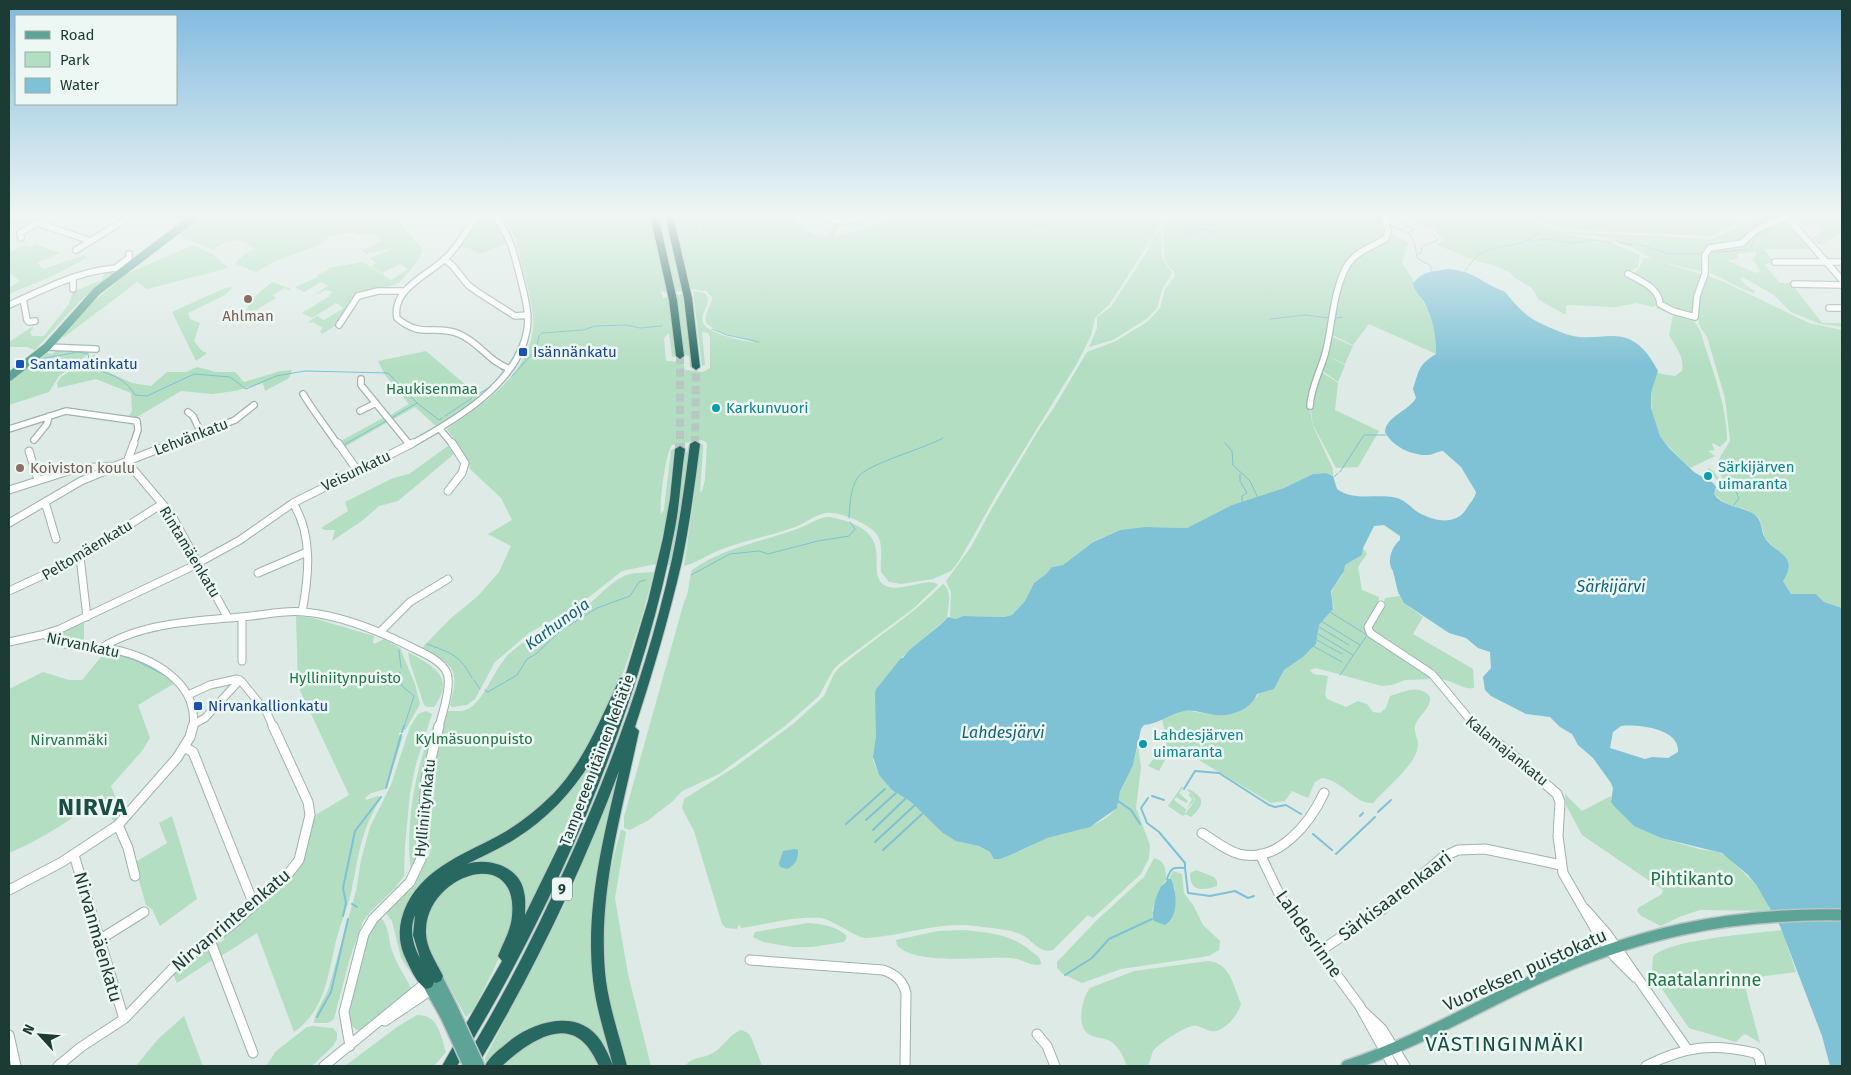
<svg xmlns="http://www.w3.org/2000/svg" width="1851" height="1075" font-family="'Fira Sans',sans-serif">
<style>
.green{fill:#b3dec2;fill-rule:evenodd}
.water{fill:#7fc1d5;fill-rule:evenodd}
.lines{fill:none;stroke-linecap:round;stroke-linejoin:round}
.stream-far1{stroke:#7fc1d5;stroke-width:1}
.stream{stroke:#7fc1d5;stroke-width:2}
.highway-tunnel-far1{stroke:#b7c7c2;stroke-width:8;stroke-dasharray:8 4.5;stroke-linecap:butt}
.highway-tunnel{stroke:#b7c7c2;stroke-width:10;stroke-dasharray:10 5;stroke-linecap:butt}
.minor-far2-casing{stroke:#a0b2ad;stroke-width:8}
.minor-far1-casing{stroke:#a0b2ad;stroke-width:9}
.minor-casing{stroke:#a0b2ad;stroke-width:11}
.major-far1-casing{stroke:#bbc4c2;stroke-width:9}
.major-casing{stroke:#bbc4c2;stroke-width:14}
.highway-casing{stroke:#bbc4c2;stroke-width:2}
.minor-far2{stroke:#fff;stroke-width:5.5}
.minor-far1{stroke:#fff;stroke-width:7}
.minor{stroke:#fff;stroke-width:9}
.major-far1{stroke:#5da497;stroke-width:8}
.major{stroke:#5da497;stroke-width:11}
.highway{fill:#276961;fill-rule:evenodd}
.major-bridge-casing{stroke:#bbc4c2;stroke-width:14;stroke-linecap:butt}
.major-bridge{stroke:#5da497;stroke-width:11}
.education-dot{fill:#8d6e63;stroke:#edf7f3;stroke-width:2}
.transit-dot{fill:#1a4fb4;stroke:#edf7f3;stroke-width:2}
.culture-dot{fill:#0f9aa8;stroke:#edf7f3;stroke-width:2}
.labels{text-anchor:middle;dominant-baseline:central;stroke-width:5;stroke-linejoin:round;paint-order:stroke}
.shield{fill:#edf7f3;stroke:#5b736e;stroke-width:1}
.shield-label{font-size:14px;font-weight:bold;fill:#1d3b35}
.education-label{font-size:15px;fill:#785e54;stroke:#edf7f3}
.transit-label{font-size:15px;fill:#164399;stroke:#edf7f3;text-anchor:start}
.park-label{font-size:15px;fill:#24754a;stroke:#edf7f3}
.culture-label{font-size:15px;fill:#0d838f;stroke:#edf7f3;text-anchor:start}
.street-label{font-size:15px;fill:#1d3b35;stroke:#edf7f3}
.water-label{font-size:16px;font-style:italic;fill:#13617b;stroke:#edf7f3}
.near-park-label{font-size:18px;fill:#24754a;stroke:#edf7f3}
.near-street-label{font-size:18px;fill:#1d3b35;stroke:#edf7f3}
.near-quarter-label{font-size:21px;letter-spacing:1px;fill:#184e45;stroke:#edf7f3}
.near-district-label{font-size:24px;font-weight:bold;letter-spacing:1px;fill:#184e45;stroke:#edf7f3}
</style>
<rect width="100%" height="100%" fill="#ddeae5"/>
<!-- green -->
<path class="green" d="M 9,215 L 50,215 L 29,224 L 9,223 Z
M 201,215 L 393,215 L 423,250 L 417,262 L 400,282 L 388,287 L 361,294 L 338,324 L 322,334 L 320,331 L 323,328 L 313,322 L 310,323 L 308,322 L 317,316 L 324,320 L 344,308 L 336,303 L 312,318 L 302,313 L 330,296 L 329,295 L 332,292 L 326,290 L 312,296 L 328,286 L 321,282 L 304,292 L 295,287 L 318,277 L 317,275 L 328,270 L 327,268 L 363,262 L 391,280 L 408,269 L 400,264 L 382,273 L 371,266 L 376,263 L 370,258 L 395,248 L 366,254 L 360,248 L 365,249 L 381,241 L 374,235 L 357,234 L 354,232 L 330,236 L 319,245 L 275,261 L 256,272 L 236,264 L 238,260 L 253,248 C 245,237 221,240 214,250 L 181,237 L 182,232 Z
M 479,215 C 498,215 501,228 508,243 L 480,254 L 469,248 L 456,248 Z
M 510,215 L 649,215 L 667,293 L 661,291 L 663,298 L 668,297 L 675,342 L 675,357 L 672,357 L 669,333 L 664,338 L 666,361 L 683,362 L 685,370 L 703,372 L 710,368 L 710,337 L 708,333 L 702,332 L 705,365 L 702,366 L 693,291 L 705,293 C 714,304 699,311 703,323 C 707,333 744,342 754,342 L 719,332 L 707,324 C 702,313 712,308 712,297 L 706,291 L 691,289 L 673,215 L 694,215 L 703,242 L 698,215 L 792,215 C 800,230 809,233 826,237 L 835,223 L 839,223 L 834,237 L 871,228 L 894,215 L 1167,215 L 1109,305 L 1095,318 L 1091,336 L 1076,365 L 998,492 L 959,561 L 951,571 L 933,579 L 901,584 L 889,582 L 881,572 C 880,561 883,549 879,538 C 874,525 839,511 826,513 C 814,515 806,523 795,527 C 771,536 745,540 722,549 C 709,554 697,563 684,566 L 695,490 L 700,444 L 703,444 L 703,450 L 700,492 L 702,491 L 705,480 L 707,443 L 702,440 L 672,445 C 666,452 659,503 661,514 L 664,510 L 671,450 L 674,449 L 668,510 L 656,564 L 622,571 L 579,605 L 529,633 L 495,662 L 475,699 L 467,705 L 452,707 L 450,705 C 460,667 454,666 422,648 L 450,619 L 478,596 L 499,572 L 511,546 L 488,534 L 512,520 L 501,498 L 470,469 L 463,452 L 447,429 C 484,404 538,368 533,316 C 532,301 527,286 523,271 C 519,254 517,231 503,219 Z
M 656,215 L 665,215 L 683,291 L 675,292 Z
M 1170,215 L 1381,215 L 1386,234 L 1385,237 L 1347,266 L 1329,334 L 1308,400 L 1313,426 L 1333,469 L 1333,476 L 1326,473 L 1313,474 L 1284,488 L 1232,505 L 1187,528 L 1147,527 L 1120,530 L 1094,541 L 1063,565 L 1052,567 L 1046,574 L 1034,583 L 1025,601 L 1012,615 L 1004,617 L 963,616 L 956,619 L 950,617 L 951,592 L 946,581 L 971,547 L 991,510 L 1038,431 L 1055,406 L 1087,352 L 1116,341 L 1147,322 L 1160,308 L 1165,289 L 1175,276 L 1174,272 L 1166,262 L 1164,254 L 1163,228 Z
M 1385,215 L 1470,215 L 1526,219 L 1570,235 L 1606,241 L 1640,255 L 1638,267 L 1627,273 L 1657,294 L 1658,304 L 1653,307 L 1637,303 L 1616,307 L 1569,305 L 1566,306 L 1566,314 L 1564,314 L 1539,300 L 1532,288 L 1515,278 L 1511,273 L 1493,265 L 1479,262 L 1437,245 L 1443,239 L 1434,230 L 1403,216 L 1386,225 Z
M 1516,215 L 1679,215 L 1683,220 L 1741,220 L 1738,215 L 1756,215 L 1711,236 L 1574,230 Z
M 1763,215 L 1779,216 L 1755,228 L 1740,240 L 1706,249 L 1703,272 L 1654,260 L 1633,248 L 1605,237 L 1572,234 L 1552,227 L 1571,232 L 1713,239 Z
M 1809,215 L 1842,215 L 1842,231 L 1823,244 L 1818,244 L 1812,238 L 1824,230 L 1810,223 L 1803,228 L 1799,222 L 1800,219 Z
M 1784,222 L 1810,249 L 1764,249 L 1775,263 L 1764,264 L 1780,283 L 1791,283 L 1822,323 L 1842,323 L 1842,327 L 1820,324 L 1791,312 L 1774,295 L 1743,277 L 1740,279 L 1747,286 L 1755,291 L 1754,293 L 1743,289 L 1707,271 L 1707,258 L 1711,251 L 1746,242 L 1759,231 ZM 1755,252 L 1757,255 L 1752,258 L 1760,271 L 1756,273 L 1728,261 L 1738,258 L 1737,254 Z
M 1161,230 L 1162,257 L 1172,273 L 1163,288 L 1157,308 L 1148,318 L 1113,340 L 1089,347 L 1097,328 L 1097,317 L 1111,307 L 1148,250 L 1153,238 Z
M 1390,233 L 1408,243 L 1402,263 C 1405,268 1413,277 1414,283 C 1415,285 1413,288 1415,290 C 1432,313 1436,326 1436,354 L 1369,324 L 1353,345 L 1332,335 C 1335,311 1337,276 1356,258 C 1366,249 1379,241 1390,233 Z
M 36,244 L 60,253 L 37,263 L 44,269 L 84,255 L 87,258 L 50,277 L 9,294 L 9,288 L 20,281 L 9,272 L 9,253 L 24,245 L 30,247 Z
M 193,245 L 214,255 L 228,268 L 147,289 L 137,282 L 63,338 L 64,332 L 77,316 L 126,274 Z
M 1644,257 L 1701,274 L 1702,275 L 1695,293 L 1693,313 L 1680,311 L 1663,304 L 1662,296 L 1633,275 L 1640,267 Z
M 119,269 L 82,299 L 35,350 L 27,347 L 9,347 L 9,342 L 32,327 L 34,327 L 30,332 L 32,336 L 44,336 L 69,304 L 73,292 L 102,280 L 104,272 Z
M 1708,276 L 1724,282 L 1809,323 L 1842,330 L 1842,608 L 1824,602 L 1816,594 L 1791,594 L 1783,581 L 1788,564 L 1787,561 L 1765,538 L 1759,518 L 1745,509 L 1726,504 L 1714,494 L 1716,489 L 1720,484 L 1707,468 C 1717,470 1718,482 1726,486 L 1721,475 L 1719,459 L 1730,441 L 1725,398 L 1707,337 L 1699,325 L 1698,314 L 1698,297 Z
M 272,282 L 291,289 L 290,291 L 285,288 L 273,295 L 276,298 L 249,314 L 244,313 L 254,297 Z
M 233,287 L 225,295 L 188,313 L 190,319 L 200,323 L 194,341 L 202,351 L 207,353 L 196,361 L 172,312 L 225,288 Z
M 684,294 L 693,367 L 692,368 L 690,367 L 689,356 L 683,355 L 675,295 Z
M 1659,306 C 1666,309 1691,316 1694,321 C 1702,331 1702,339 1706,349 C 1715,378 1727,409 1727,440 L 1720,447 L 1713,443 L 1712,445 L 1715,450 L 1708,451 L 1715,456 L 1690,468 L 1669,447 L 1660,436 L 1652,412 L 1651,393 L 1657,373 L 1675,376 L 1682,371 C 1685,356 1675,347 1669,335 L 1673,315 L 1656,308 Z
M 1331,336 L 1353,346 L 1345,364 L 1328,356 L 1345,365 L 1338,382 L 1320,369 Z
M 58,349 L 91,352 L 59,376 L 49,392 L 9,405 L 9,382 L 47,353 L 52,354 Z
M 426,351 L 480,397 L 438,428 L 415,407 L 392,420 L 389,416 L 409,404 L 385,375 L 378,361 Z
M 95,354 L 95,366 L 132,383 L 151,386 L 167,372 L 186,372 L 197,367 L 216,372 L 235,372 L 244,382 L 281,371 L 292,370 L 289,378 L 265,391 L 263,383 L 235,391 L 212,394 L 181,391 L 137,417 L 129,416 L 132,411 L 131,393 L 96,379 L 58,388 L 57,383 L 61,377 Z
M 1320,371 L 1338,383 L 1335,410 L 1379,431 L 1358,467 L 1336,468 L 1313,425 L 1311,410 L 1311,396 Z
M 385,417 L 388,422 L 343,448 L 339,442 Z
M 691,444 L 673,565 L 666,565 L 683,448 L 687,453 L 688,446 Z
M 448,446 L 454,454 L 398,501 L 379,506 L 363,520 L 332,541 L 335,530 L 325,530 L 321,528 L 348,511 L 345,502 L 393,478 L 409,474 Z
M 830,517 C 904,531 861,573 886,586 C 901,593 930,576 938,585 L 914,608 L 840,663 L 833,670 L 819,696 L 785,726 L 719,774 L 682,791 L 673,801 L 647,821 L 630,830 L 624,828 L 624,817 L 684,602 C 690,592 688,581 692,570 C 724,547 761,542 797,529 C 809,525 818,517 830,517 Z
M 1363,548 L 1367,554 L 1358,567 L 1362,590 L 1379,597 L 1378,606 L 1365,628 L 1427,672 L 1433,679 L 1405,680 L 1392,685 L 1382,686 L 1316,668 L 1310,670 L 1313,674 L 1328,676 L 1325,694 L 1327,699 L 1346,707 L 1358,701 L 1367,704 L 1373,712 L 1380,713 L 1386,708 L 1390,696 C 1404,692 1419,683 1430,697 C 1431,708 1420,714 1416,723 C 1412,732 1419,738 1418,746 C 1416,765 1386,788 1373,803 C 1356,805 1342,780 1322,778 L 1315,782 L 1308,798 L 1292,791 L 1285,801 L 1271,803 L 1192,756 L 1174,750 L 1169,753 L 1159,771 L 1148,766 L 1156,756 L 1164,756 L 1167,748 L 1166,741 L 1161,737 L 1164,728 L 1162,719 L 1185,710 L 1214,715 L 1256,698 L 1260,692 L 1274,689 L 1284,670 L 1303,657 L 1316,644 L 1319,625 L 1334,608 C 1326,582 1342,586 1345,565 L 1362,555 Z
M 654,572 L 642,616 L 625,668 L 584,759 L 545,804 L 495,840 L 405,913 L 417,978 L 417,982 L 401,958 L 392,921 L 385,912 L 416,879 L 424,860 L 429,856 L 431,843 L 427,843 C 427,793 434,758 447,711 C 452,711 457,711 462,711 C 484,707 493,668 510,653 C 532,633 560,624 585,607 C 598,598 609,583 624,576 C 633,572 644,573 654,572 Z
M 943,584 C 953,591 948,607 947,618 L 901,658 L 876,689 L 876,736 L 873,760 L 879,775 L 896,793 L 911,802 L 943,832 L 968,843 L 979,846 L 990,852 L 995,859 C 1004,856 1015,854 1024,849 C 1031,846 1038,841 1045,838 C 1071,830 1100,830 1118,806 L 1118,798 L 1134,761 L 1138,746 L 1141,767 L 1136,808 L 1150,845 L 1149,858 L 1141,874 L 1093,918 L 1088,915 L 1053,950 C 1040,954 1034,942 1024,936 C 1009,928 992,929 976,926 C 939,921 902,936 866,938 C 856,938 836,921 821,918 C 799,915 764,925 741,928 L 739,924 L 737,929 L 726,928 L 722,924 L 694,831 L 682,808 L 684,799 L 735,767 L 793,724 L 824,696 L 834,674 L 839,668 C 873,639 912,616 943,584 Z
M 1400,596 L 1404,603 L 1423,617 L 1413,634 L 1473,669 L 1474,688 C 1463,690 1452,680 1440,679 L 1376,637 L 1369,627 L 1382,608 L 1385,598 Z
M 296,616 L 313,618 L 374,636 L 373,642 L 374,644 L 384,639 L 400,648 L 415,684 L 420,704 L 406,729 L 399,733 L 399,735 L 403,736 L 386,789 L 371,793 L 365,798 L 366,800 L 378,796 L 381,798 C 360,832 359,855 351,893 C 347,909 340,924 336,941 C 328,975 325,1011 294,1032 L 257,933 L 221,956 L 216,939 L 218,938 L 220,943 L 224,940 L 222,935 L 293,871 L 312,817 L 349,795 L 298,686 Z
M 84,621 L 84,641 L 59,635 L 61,631 Z
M 105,652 C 129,658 157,665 175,683 L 138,705 L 150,738 L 142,751 L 111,786 L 122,815 L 114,823 L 102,794 C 76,818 42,839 9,853 L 9,689 L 43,672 L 69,680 L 82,680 Z
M 408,652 C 431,665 457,676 434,707 L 427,707 L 424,705 L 410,663 Z
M 426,711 L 432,714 L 416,764 L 410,793 L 405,846 L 404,876 L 395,888 L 371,911 L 363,921 L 349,961 L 334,1019 L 328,1023 L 314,1023 C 313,1015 326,997 329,987 L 356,891 L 361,860 L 370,827 L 391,785 L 410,727 L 418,714 Z
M 434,723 L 421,789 L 418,856 L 411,872 C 405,823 415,769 434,723 Z
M 602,743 L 576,805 L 524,918 L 508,870 C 488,861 479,861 459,867 L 525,830 Z
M 617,779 L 619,779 C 607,837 589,899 592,959 C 593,995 603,1029 613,1063 L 610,1064 L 602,1046 L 555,1023 L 487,1065 L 485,1058 L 546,942 L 572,889 Z
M 1182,786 L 1183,788 L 1179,793 L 1188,801 L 1186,803 L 1176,797 L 1174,800 L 1187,810 L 1184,812 L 1172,804 L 1186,813 L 1195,800 L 1192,795 L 1194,801 L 1187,808 L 1192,799 L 1188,794 L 1191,794 L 1187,790 L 1189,789 C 1205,798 1205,804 1191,817 L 1185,814 L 1183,816 L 1168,806 Z
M 1565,794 L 1582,811 L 1611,796 L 1611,802 L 1634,826 L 1661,838 L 1699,849 L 1718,852 L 1728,857 L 1757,886 L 1773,911 L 1700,910 L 1679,917 L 1661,926 L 1641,916 L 1637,911 L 1638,908 L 1662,894 L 1663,890 L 1582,835 L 1566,805 Z
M 172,816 L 197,899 L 160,926 L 152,909 L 146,905 L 134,863 L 167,843 L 159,823 Z
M 621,829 L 626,832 L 615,898 L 628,974 L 651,1066 L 627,1066 C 620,1042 611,1017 606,992 C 597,937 606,881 621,829 Z
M 1154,858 C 1166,861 1166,870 1166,880 L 1159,889 L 1152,911 L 1170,920 L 1175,888 L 1169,879 L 1173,871 L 1182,874 L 1184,893 L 1193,905 L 1203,925 L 1220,941 L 1219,950 L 1209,956 L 1121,969 L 1082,983 L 1063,974 L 1057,968 L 1057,962 L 1096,921 L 1144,877 Z
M 479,870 C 493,873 511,878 514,895 C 520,926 487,982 473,1010 L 466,1017 L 432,955 L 424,936 L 425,917 L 445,887 Z
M 1196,870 L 1214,877 L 1217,881 L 1217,886 C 1202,891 1190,892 1190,873 Z
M 380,917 C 390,926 388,941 393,953 C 397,965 405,976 411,988 L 403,998 L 361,1031 L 357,1030 L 352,1026 L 348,1011 L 369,932 Z
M 808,923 C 822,924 835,926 846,935 L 846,939 L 844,942 L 812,947 L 792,947 L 763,942 L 753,937 L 755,932 Z
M 964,930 C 990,933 1012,934 1032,952 C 1037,955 1041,958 1041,964 L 1039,965 C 1029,966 1020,958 1010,958 C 983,956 914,966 897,945 L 896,940 L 938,931 Z
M 1782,930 L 1796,972 L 1743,979 L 1760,1043 L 1747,1035 L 1744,1034 L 1736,1042 L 1689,1028 L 1655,979 L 1652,970 L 1653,957 C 1664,940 1758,933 1782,930 Z
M 207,948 L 214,959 L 177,983 L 172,972 Z
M 1208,961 C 1230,962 1234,987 1241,1004 C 1239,1014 1223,1034 1211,1031 C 1204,1030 1200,1025 1193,1026 C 1184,1027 1158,1044 1153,1051 C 1151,1056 1150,1061 1148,1066 L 1127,1066 C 1124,1058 1120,1049 1113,1043 C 1106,1037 1097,1039 1090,1035 C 1075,1027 1082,998 1090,988 L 1134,971 Z
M 417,1015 C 438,1014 441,1036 446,1052 L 434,1066 L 345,1066 L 397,1027 Z
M 184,1016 L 203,1066 L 136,1066 L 158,1039 Z
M 312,1026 L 333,1028 L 337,1033 L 337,1039 L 333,1046 L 312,1066 L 266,1066 L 276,1051 L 307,1027 Z
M 741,1030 L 748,1033 L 751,1037 L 762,1066 L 685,1066 C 693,1056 703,1059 713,1053 C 724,1047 729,1034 741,1030 Z
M 551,1032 C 577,1034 591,1040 600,1066 L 497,1066 L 515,1049 Z"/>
<!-- water -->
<path class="water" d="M 1447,269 C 1469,270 1478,279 1496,288 C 1500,290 1503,290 1506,293 C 1516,305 1525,316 1540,323 C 1551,328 1567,336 1579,337 C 1591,338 1602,336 1613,336 C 1637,336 1649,354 1658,371 L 1651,393 L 1651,408 L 1660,436 L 1669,448 L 1694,472 L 1713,483 L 1716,487 L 1714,494 C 1724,509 1745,505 1757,517 C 1762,522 1761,532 1765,538 C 1774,553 1800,555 1783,581 L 1791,594 L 1816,594 L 1824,602 L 1842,608 L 1842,1066 L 1830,1066 L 1822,1036 L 1780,926 L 1757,886 L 1748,875 L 1722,853 L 1661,838 L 1634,826 L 1615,807 L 1611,802 L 1613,788 L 1611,783 L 1593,758 L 1578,745 L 1572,734 L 1560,727 L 1550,717 L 1526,714 L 1491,696 L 1485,690 L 1483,677 L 1491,668 L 1490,652 L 1478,648 L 1466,638 L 1449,633 L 1404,603 L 1398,592 L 1393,571 C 1386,562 1392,546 1400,540 L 1400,536 L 1384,525 L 1374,526 L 1363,548 L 1362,555 L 1345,565 L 1344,571 L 1331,591 L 1333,609 L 1319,625 L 1316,644 L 1303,657 L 1284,670 L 1274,689 L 1257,694 C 1251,709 1232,717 1215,715 C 1206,714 1193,709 1184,711 C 1170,714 1158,724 1144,725 L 1141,729 L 1133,765 L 1120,792 L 1117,808 L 1090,827 L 1047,838 L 1015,853 L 1000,859 L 994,859 L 990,852 L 979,846 L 956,841 L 943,833 L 911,802 L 892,790 L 879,775 L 873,757 L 876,736 L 875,694 L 876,689 L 901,658 L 903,658 C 907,649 938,629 948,617 L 956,619 L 963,616 L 1004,617 L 1012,615 L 1025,601 L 1034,583 L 1046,574 L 1052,567 L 1063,565 L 1093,542 L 1120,530 L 1145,527 L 1187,528 L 1232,505 L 1284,488 L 1313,474 L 1326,473 L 1333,476 L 1337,489 C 1355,502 1376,493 1397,498 C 1404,500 1410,506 1416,511 C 1432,521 1456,527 1467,508 C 1470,502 1475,499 1476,492 L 1461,467 L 1443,451 C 1437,451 1434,455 1427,455 C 1411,455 1393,447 1385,432 C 1386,416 1409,411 1416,398 L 1413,389 C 1419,371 1418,365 1436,354 C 1436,337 1434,324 1427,308 C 1424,299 1414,292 1413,284 C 1422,270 1434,272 1447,269 ZM 1621,726 C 1637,724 1680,728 1678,752 L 1668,758 L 1652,757 L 1645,759 L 1610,748 L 1613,732 Z
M 795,849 L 798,850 C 798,859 796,865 787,869 L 780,867 L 779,863 L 783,851 Z
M 1167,879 L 1171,879 C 1177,892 1179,917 1165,925 L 1154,921 C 1151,914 1156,895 1160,888 C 1162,884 1166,884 1167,879 Z"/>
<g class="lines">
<!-- stream-far1 -->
<path class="stream-far1" d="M 995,215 L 1029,223
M 1157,215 L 1164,219
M 1177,215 L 1188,223 L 1190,233 L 1202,229 L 1215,232 L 1233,215
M 1367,215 L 1377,221
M 1372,215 L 1375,217
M 1526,215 L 1542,223
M 1168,220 L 1187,223
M 1389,225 L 1410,234 L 1414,242
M 1189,227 L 1205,215
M 1394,227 L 1402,223 L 1415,230 L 1408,233
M 1182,228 L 1198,215
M 1203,229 L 1220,215
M 1011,230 L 1069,221 L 1106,224 L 1153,215
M 1401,230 L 1408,227
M 1764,230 L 1769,227
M 1209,231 L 1228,215
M 1188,235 L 1212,215
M 1531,241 L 1548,239 L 1573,243 L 1591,240 L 1612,242
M 1619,243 L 1644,246 L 1669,254 L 1702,254
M 1415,244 L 1417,258 L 1431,266 L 1431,271
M 1424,246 L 1438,240 L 1434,235
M 1711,253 L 1750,249 L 1756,236 L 1762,232
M 1417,255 L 1421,253 L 1422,247
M 1469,266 C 1472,262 1475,257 1480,254 C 1501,240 1526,253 1542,226
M 1465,271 L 1468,267
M 1336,318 L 1343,317
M 1270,319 L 1305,315 L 1329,318
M 712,329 L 727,335 L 759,342
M 498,366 L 504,372
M 512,376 L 536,350 L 539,336 L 542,333 L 583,330 L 595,326 L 626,325 L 640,328 L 662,326
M 14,378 L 37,361 L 45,358 L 78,352 L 88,354 L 91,368 C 108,373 125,378 135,395 L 147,396 L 194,374 L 230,377 L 246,389 L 276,376 L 305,371 L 388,373 L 417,403 L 439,420 L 442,418
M 475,396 L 490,387 L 500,377
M 445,416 L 472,398
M 391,418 L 417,403
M 1225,443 L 1232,451 L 1233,465 L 1250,481 L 1258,498
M 345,444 L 388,420
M 1340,472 L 1364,435 L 1386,435
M 1240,474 L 1240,481 L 1247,493 L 1242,496 L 1242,501
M 1334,477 L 1338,473
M 1733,486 L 1739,498 L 1734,505
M 849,518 C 850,504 850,489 858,477 C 867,464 926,448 943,438
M 691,575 L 730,554 L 759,551 L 768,554 L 818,541 L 849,536 L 855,529 L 850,522
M 1330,612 L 1367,635 L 1340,675
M 1321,621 L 1360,645
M 1319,627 L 1349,645
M 1318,634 L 1353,655
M 1317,640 L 1342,654
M 427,644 C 451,653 460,655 472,678
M 1313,646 L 1342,662
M 399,650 L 401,668
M 110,652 L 137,661 L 168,677
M 400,672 L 402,686 L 414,696 L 404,727
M 474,680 L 480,689
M 485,690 L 488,692 L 517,675 L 527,659 L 536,654 L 560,631 L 597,608 L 630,596 L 639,582 L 645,580"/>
<!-- stream -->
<path class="stream" d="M 402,732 L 404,726
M 386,788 L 401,735
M 1184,789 L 1195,771 L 1219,773 L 1269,805 L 1275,807 L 1286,805 L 1301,814
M 1152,796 L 1164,800
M 1148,798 L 1141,808 L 1147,823 L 1159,832 L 1185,863 L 1185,868 C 1173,867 1171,867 1167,879
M 1118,801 L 1131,810 L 1140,824
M 1378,812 L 1391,800
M 1360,816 L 1363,813
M 866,820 L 896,793
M 846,824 L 885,789
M 873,830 L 905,799
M 1313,834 L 1332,850
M 875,842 L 915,805
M 883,850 L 922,814
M 1336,854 L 1375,817
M 1185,868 L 1188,893 L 1210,896 L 1235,891 L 1248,898 L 1254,896
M 352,904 L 357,907
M 343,916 L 346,903 L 343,888 L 355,831 L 381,797
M 1065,975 L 1092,958 L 1109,939 L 1152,919
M 317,1017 L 331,992 L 348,919"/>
<!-- highway-tunnel-far1 -->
<path class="highway-tunnel-far1" d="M 680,356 L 680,445
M 695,444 L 696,367"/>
<!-- highway-tunnel -->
<path class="highway-tunnel" d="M 680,443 L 680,449"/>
<!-- minor-far2 casing -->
<g class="minor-far2-casing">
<path id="minor-far2" d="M 477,215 C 468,229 459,244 448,256 C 431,274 391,288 397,318 C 421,339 435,324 459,334 C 479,342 489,362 510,369
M 820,215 C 835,224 851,222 866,215
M 1785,215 L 1842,280
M 21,238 L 20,233 L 37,223 L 91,241
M 76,250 L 133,215
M 444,259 L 452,265 L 468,285 L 479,293 L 515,316 L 528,315
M 1775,262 L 1842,262
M 118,266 L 129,258 L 129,254
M 1628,274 C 1641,281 1659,288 1660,304 L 1673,311 L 1695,317 L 1697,296 L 1705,274 L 1705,255 L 1710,248 L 1742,243 L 1756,230 L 1786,217
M 73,279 L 73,289
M 1794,284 L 1842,285
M 23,299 L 27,320 L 29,322 L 35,321
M 9,305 C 45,289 87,266 127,268
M 1829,308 L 1842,308
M 339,325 L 358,296 L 378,291 L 405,291
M 47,347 L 96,349
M 361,379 L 361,385 L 409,444
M 303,394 C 314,412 326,427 338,445
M 1310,406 C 1311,387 1320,372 1325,354 C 1333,325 1332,291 1348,264 C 1358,250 1373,247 1386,238 L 1388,231 L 1383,215
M 360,411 L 376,403
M 188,412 L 193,416 L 201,433
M 9,429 L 66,411 L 137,421 L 138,430 L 133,445
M 440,429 L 453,445
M 34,440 L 47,424 L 49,416
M 171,445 L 235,420 L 254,405
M 410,445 C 454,421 518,384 527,330 C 530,313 524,294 520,277 C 514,254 510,233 493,215"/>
</g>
<!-- minor-far1 casing -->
<g class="minor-far1-casing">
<path id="minor-far1" d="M 134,443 L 127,462 L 171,514 L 228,618
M 338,443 L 357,470
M 29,451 L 38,480
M 9,490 L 78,468 L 115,466 L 174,443
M 448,491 L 462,473 L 465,463 L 452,443
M 45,502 L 56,539
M 293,503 C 313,535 309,576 302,612
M 9,523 L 81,481 L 112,468
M 80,557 L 87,617
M 258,573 L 307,552
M 9,591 L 69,563 L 162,504
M 1381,605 L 1368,627 L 1370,633 L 1432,674 L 1476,727
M 242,617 L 242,661
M 380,632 L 410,602 L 448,579
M 45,635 C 65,650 89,645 112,649 C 150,657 199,681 193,727
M 9,642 L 41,635 L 60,629 L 189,568 L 240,540 L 293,503 L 413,443
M 103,647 C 145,621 203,621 251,616 C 269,614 286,610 304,612 C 339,615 377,630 409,646 C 421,652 439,659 446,671 C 453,683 442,714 439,727
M 188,695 L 210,685 L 237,679 L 242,682 L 267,713 L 273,727
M 194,724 L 205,718 L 240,680"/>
</g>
<!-- minor casing -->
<g class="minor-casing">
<path id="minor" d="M 1474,726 L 1509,752 L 1557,794 L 1560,802 L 1558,836 L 1563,873 L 1600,937 L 1615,957 L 1635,977
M 186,748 L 193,752 L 254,905
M 118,825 L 128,848 L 135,876
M 1202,833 C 1214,840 1225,850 1239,854 C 1278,864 1310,823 1324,793
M 1260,854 L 1283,902 L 1359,1005 L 1393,1066
M 74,855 L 124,1019
M 9,890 L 62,862 L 118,825 L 177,758 L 190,737 L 193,726
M 1585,909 L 1607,934 L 1687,1049
M 99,940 L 144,912
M 210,940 L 253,1053
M 1320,951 L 1383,909 L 1443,857 L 1458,850 L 1485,849 L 1561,865
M 750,960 L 883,970 C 895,974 903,980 906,993 L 905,1066
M 1363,1011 L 1382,1029 L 1405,1066
M 385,1021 L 434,988
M 1037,1034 L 1047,1046 L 1055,1066
M 9,1035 L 16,1066
M 350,1046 L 344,1012 L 364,934 L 373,919 L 410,882 L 421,859 L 426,779 L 439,726
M 58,1066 L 81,1047 L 124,1019 L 175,966 L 234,923 L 289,873 L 299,860 L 310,815 L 308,802 L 273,726
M 324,1066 L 428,981
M 1646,1066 C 1685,1046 1713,1043 1755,1053 L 1759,1057 L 1761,1066"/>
</g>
<!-- major-far1 casing -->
<g class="major-far1-casing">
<path id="major-far1" d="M 9,377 L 47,347 L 97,291 L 197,215"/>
</g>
<!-- major casing -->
<g class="major-casing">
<path id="major" d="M 436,976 L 452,1008
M 427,982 L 446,1016
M 1347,1066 C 1411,1045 1469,1011 1530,982 C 1634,933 1727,913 1842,915"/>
</g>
<!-- highway casing -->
<g class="highway-casing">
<path id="highway" d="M 650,215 L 658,215 L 677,300 L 684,356 L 680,359 L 676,356 L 669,300 Z
M 665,215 L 673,215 L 692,298 L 700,367 L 696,370 L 692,367 L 684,298 Z
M 695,441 L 700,444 C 695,483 690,522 682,561 C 669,617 653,672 635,727 L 639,731 C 622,812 596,897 606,981 C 610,1010 620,1038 627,1066 L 599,1066 C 594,1056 588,1044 578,1038 C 554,1022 519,1050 502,1066 L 485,1066 C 490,1055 503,1047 512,1039 C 538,1020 580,1009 601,1041 C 606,1049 610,1058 613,1066 C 606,1037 596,1009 593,980 C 585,909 603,839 619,771 C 581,873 533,973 477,1066 L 468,1066 L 465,1061 L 467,1056 C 505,994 538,928 568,862 C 612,765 649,664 672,559 C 680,521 685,483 690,444 Z
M 680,446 L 685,449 C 681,475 680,502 675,528 C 640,712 555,907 457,1066 L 442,1066 L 502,961 L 498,956 C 503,943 511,930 512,916 C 519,844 427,874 426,930 C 425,947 436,961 443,976 L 441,981 L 436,983 L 434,982 L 432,987 L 427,989 C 416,984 409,965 404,955 C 397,937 399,921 407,904 C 427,865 468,853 503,833 C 522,822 539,808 554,793 C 585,760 601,718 620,678 L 625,677 L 628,667 L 648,601 L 663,538 L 670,499 L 675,449 ZM 604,737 L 569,825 L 525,915 C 525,908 526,899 524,892 C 520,867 489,857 467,864 C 483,856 499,849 515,839 C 555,814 584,779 604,737 ZM 415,915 L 413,935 L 420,958 C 413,945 409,930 415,915 Z"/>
</g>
<!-- minor-far2 -->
<use href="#minor-far2" class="minor-far2"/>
<!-- minor-far1 -->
<use href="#minor-far1" class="minor-far1"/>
<!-- minor -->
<use href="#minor" class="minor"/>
<!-- major-far1 -->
<use href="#major-far1" class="major-far1"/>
<!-- major -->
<use href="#major" class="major"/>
<!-- highway -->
<use href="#highway" class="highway"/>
<!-- major-bridge casing -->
<g class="major-bridge-casing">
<path id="major-bridge" d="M 452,1008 L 479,1066
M 446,1016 L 469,1066"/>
</g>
<!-- major-bridge -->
<use href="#major-bridge" class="major-bridge"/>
</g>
<!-- sky -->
<linearGradient id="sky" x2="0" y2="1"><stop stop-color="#7eb9e0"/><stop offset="0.59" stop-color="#f0f6f3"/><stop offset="1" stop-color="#f0f6f3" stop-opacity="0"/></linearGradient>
<rect width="1851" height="366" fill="url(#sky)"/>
<!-- markers -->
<g class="education-dot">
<circle cx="248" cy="299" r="5"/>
<circle cx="20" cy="468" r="5"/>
</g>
<g class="transit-dot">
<rect x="518" y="347" width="10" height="10" rx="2.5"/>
<rect x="15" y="359" width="10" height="10" rx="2.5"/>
<rect x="193" y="701" width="10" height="10" rx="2.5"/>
</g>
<g class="culture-dot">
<circle cx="716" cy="408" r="5"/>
<circle cx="1708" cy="476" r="5"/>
<circle cx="1143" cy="744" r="5"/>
</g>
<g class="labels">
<!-- shield labels -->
<rect class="shield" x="552" y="877.5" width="20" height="23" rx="4"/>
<g class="shield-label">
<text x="562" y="889">9</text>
</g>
<!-- education labels -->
<g class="education-label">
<text x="248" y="316">Ahlman</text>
<text x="30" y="468" text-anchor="start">Koiviston koulu</text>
</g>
<!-- transit labels -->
<g class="transit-label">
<text x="533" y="352">Isännänkatu</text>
<text x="30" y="364">Santamatinkatu</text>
<text x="208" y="706">Nirvankallionkatu</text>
</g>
<!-- park labels -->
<g class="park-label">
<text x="432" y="389">Haukisenmaa</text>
<text x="345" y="678">Hylliniitynpuisto</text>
<text x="474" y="739">Kylmäsuonpuisto</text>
<text x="69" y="740">Nirvanmäki</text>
</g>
<!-- culture labels -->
<g class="culture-label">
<text x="726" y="408">Karkunvuori</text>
<text x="1718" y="467">Särkijärven<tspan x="1718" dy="17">uimaranta</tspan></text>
<text x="1153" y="735">Lahdesjärven<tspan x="1153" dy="17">uimaranta</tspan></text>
</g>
<!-- street labels -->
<g class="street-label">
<text transform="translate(191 437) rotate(-21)">Lehvänkatu</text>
<text transform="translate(356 471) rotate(-26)">Veisunkatu</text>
<text transform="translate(87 550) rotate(-31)">Peltomäenkatu</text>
<text transform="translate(190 552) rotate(59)">Rintamäenkatu</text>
<text transform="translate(83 645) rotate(12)">Nirvankatu</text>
<text transform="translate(1507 751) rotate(39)">Kalamajankatu</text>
<text transform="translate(597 760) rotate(-69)">Tampereen itäinen kehätie</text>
<text transform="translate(425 808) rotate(-84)">Hylliniitynkatu</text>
</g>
<!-- water labels -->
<g class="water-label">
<text x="1611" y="586">Särkijärvi</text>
<text transform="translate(557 624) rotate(-36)">Karhunoja</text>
<text x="1003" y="732">Lahdesjärvi</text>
</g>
<!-- near-park labels -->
<g class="near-park-label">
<text x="1692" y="879">Pihtikanto</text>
<text x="1704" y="980">Raatalanrinne</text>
</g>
<!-- near-street labels -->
<g class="near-street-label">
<text transform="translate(1395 896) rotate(-37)">Särkisaarenkaari</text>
<text transform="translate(231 920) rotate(-40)">Nirvanrinteenkatu</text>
<text transform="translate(1309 934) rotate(55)">Lahdesrinne</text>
<text transform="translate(98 937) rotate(74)">Nirvanmäenkatu</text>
<text transform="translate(1525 970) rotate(-24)">Vuoreksen puistokatu</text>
</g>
<!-- near-quarter labels -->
<g class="near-quarter-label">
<text x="1505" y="1044">VÄSTINGINMÄKI</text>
</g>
<!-- near-district labels -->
<g class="near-district-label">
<text x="93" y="807">NIRVA</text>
</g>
</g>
<!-- border -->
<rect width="1851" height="1075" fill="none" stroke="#1d3b35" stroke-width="20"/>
<!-- legend -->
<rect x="15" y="15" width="162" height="90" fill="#edf7f3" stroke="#9aaca7"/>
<rect x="25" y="31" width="25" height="8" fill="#5da497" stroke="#9aaca7"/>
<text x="60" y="40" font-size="15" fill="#1d3b35">Road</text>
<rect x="25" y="52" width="25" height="15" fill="#b3dec2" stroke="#9aaca7"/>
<text x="60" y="65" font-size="15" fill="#1d3b35">Park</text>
<rect x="25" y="78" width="25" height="15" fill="#7fc1d5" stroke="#9aaca7"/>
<text x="60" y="90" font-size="15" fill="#1d3b35">Water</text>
<!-- north arrow -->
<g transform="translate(40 1035) rotate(296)" stroke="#edf7f3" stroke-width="4" paint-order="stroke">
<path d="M0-4L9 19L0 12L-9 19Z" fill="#1d3b35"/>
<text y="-8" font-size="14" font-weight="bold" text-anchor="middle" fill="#1d3b35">N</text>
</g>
</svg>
